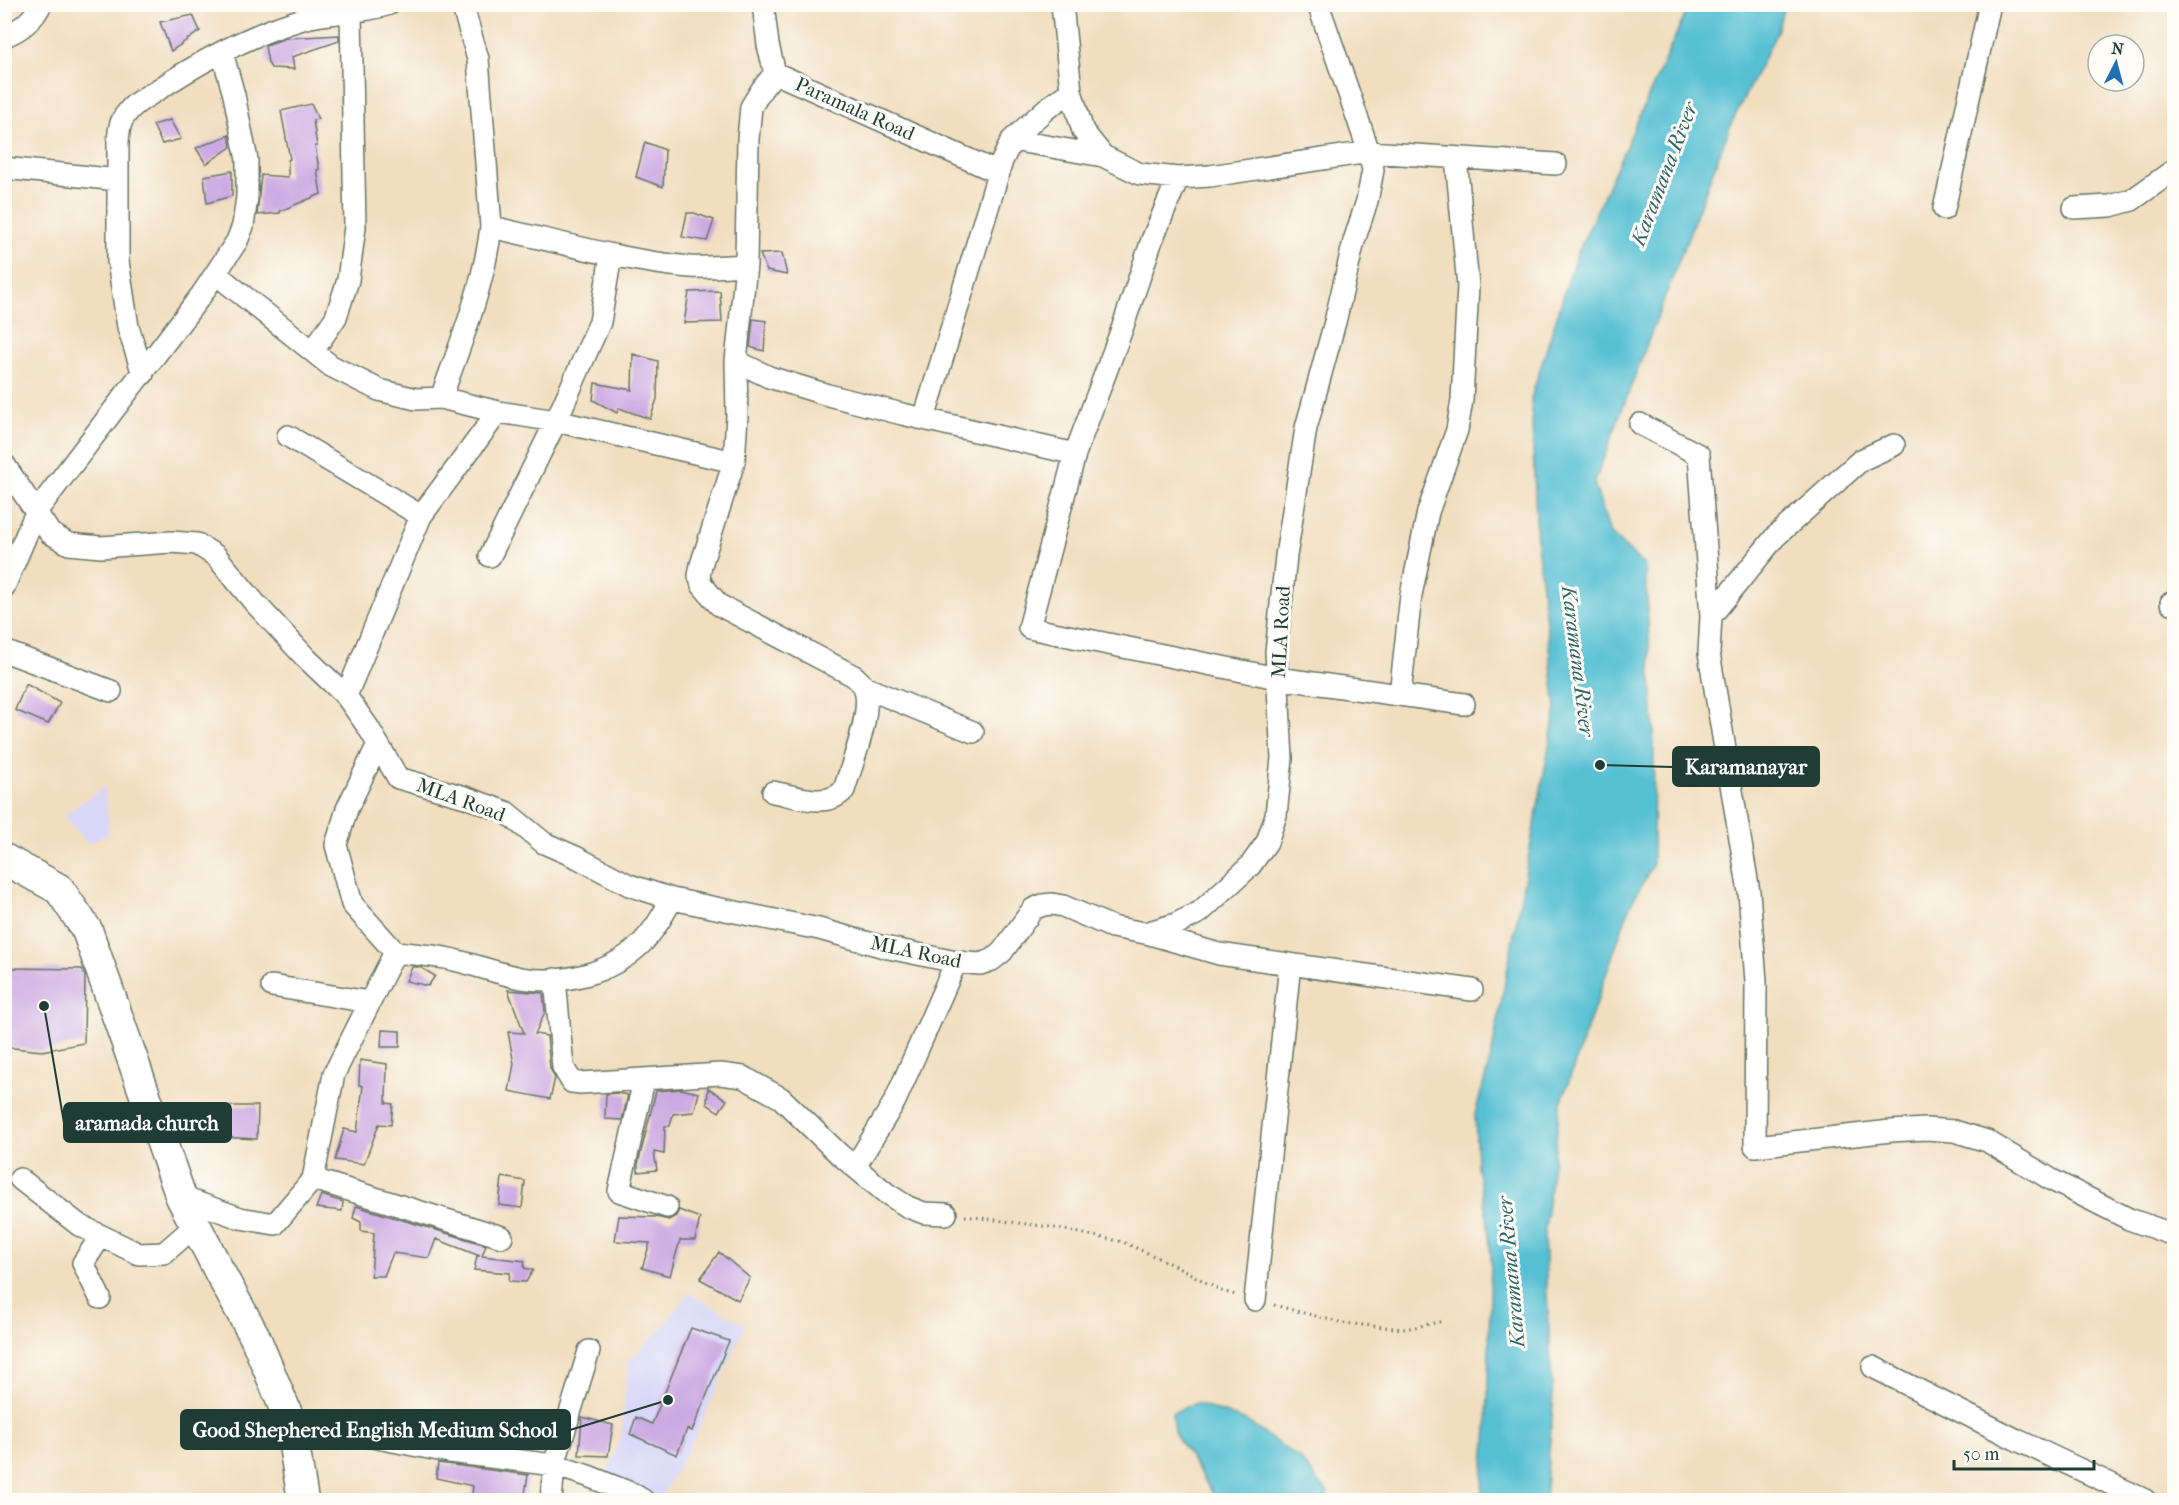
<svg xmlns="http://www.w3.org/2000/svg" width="2179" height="1505" font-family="'IM FELL French Canon',serif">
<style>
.built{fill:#d8d7f8}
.water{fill:#56c0d3;stroke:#3a7e84;stroke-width:1.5}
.building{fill:#cca9e2}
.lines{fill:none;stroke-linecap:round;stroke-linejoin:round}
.street-casing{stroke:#687565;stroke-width:24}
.secondary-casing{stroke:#687565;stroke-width:33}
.path{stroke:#687565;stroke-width:3;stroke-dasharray:1.5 4.5;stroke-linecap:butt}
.street{stroke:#fff;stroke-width:21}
.secondary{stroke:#fff;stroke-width:30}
.labels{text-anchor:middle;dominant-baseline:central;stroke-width:6;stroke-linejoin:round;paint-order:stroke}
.street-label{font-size:20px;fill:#1f3d34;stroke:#fdfcf7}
.water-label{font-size:21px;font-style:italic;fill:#306464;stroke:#fdfcf7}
.leader{fill:none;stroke:#1f3d34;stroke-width:2}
.callout-dot{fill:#1f3d34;stroke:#fdfcf7;stroke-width:2}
.callout{fill:#1f3d34;stroke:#1f3d34;stroke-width:2}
.callout-label{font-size:21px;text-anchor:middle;font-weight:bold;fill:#fff}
</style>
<rect width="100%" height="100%" fill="#fdfcf7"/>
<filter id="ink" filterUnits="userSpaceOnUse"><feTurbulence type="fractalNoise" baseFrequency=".0167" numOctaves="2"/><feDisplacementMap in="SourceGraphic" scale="12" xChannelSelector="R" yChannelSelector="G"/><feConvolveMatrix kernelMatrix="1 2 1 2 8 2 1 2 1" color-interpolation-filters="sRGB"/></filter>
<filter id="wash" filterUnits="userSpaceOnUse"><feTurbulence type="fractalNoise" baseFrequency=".008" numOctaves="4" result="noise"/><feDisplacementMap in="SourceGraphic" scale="24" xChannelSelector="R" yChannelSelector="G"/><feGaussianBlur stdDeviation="1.35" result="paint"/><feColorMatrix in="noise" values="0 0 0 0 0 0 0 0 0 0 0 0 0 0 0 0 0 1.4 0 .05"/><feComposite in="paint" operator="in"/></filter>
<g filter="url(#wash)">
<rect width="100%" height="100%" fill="#f1debf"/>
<!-- built -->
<path class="built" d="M 105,786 L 109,833 L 88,844 L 63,816 Z
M 689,1293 L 745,1325 L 694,1439 L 659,1500 L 607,1473 L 621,1437 L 628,1362 L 661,1329 Z"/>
<!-- water -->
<path class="water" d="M 1688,4 L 1784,5 L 1777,32 L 1731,124 L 1594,483 L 1610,533 L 1645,566 L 1654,730 L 1653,864 L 1630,906 L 1560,1106 L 1544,1237 L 1553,1405 L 1545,1500 L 1481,1500 L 1487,1429 L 1491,1257 L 1487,1216 L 1477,1168 L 1475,1114 L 1491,1057 L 1556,709 L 1537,544 L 1531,398 L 1575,259 L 1685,15 Z
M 1196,1403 L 1246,1421 L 1299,1458 L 1328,1493 L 1323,1500 L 1220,1500 L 1215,1497 L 1174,1432 L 1172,1413 Z"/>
<g id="blocks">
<!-- building -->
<path class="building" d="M 193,15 L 200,31 L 171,51 L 160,22 Z
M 339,35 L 339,41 L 292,57 L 294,69 L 271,68 L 268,63 L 265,46 L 269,44 L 286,38 Z
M 311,104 L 318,119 L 313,120 L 317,146 L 315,146 L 319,169 L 317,170 L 321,194 L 280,211 L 280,213 L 257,215 L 261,175 L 288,177 L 288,160 L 290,159 L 281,111 Z
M 170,120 L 181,139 L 162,144 L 153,125 Z
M 229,135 L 231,147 L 206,164 L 196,148 Z
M 645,142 L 665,150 L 663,187 L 636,177 Z
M 232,171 L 232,196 L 207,203 L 204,176 Z
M 687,213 L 694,213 L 714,220 L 707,241 L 682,237 Z
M 782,253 L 787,275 L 767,271 L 760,254 Z
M 720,291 L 722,322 L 684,323 L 689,292 Z
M 753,319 L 766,321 L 764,351 L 750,347 Z
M 633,354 L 658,361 L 657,399 L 650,419 L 619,408 L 617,413 L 593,400 L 595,383 L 632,390 Z
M 26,684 L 60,703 L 48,724 L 15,710 Z
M 412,967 L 420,967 L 435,976 L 428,986 L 406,981 Z
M 4,968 L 82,969 L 85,976 L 84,1043 L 42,1051 L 4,1047 Z
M 508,990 L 543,993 L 545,1012 L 535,1034 L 547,1036 L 550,1068 L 555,1078 L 550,1099 L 509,1091 L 514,1064 L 508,1032 L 524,1033 Z
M 382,1030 L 400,1031 L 400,1047 L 381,1047 Z
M 360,1060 L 387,1064 L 386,1103 L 393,1104 L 391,1125 L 379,1124 L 364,1164 L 335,1160 L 344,1129 L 357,1132 L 363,1086 L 359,1085 Z
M 708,1088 L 727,1100 L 719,1112 L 707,1104 Z
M 681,1089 L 699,1093 L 694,1112 L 673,1114 L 670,1126 L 665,1126 L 664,1154 L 654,1152 L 657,1170 L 638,1172 L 638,1164 L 656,1091 Z
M 617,1093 L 628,1095 L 622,1120 L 605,1119 L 606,1094 Z
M 223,1106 L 258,1106 L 257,1139 L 221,1137 Z
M 502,1177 L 525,1181 L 522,1208 L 499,1205 Z
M 321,1195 L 343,1202 L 342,1211 L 316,1208 Z
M 356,1206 L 486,1245 L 482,1256 L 525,1261 L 524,1268 L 533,1270 L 526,1282 L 509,1281 L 510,1273 L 474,1270 L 477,1256 L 480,1256 L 436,1239 L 429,1258 L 393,1253 L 384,1276 L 371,1276 L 374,1233 L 361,1231 L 361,1222 L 353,1218 Z
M 679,1210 L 700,1218 L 695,1240 L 680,1240 L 670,1276 L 642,1268 L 650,1243 L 615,1241 L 619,1216 L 656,1217 L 669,1220 L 676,1216 Z
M 719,1252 L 750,1278 L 738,1300 L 700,1279 Z
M 691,1328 L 729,1341 L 692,1431 L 687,1429 L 677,1455 L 630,1434 L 636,1417 L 652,1424 Z
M 582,1417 L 613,1425 L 608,1456 L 579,1455 Z
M 438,1463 L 528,1475 L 524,1500 L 501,1500 L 472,1495 L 473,1486 L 436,1478 Z"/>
</g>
</g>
<g filter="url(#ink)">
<use href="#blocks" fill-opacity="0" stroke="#687565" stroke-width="1.5"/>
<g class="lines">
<!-- street casing -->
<g class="street-casing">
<path id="street" d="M 763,4 L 768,45 L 775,73 L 999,173
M 1062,4 L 1071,91 L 1083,131 L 1103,156 L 1140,174 L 1178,178 L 1210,176 L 1369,152 L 1556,164
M 4,36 C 20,31 34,19 41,4
M 1012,140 L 1103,156
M 4,168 L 118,180
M 1178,178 L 1152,240 L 1122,329 L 1075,454 L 1029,628 L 1277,678 L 1464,704
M 2074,208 L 2110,206 L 2132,200 L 2174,170
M 1944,209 L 1990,4
M 491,227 C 557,241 622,261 690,267 C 708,268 728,266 746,265
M 216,274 L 331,366 L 379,390 L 416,399 L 441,398 L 498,412 L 556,421 L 734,462
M 313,351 L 336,317 L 348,280 L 355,227 L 351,13
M 736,361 L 769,377 L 828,395 L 902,414 L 1075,454
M 143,374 L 128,327 L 118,261 L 118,142 C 119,131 119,122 127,113 C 134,103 146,97 156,91 C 201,61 251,34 303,19 C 331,11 361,14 389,4
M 441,398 C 461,342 484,286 491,227 L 478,59 L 462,4
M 924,419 L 1002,161 L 1012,140 L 1046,109 L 1071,91
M 1640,424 L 1699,455 L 1711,616 L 1709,653 L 1749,892 L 1756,981 L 1755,1146 L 1891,1131 L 1926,1129 L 1954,1131 L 1987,1141 L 2052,1180 L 2129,1219 L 2174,1235
M 288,436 L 421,516
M 4,464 L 50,533 L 69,544 L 101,547 L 171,542 L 197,544 L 216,556 L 254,602 L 306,658 L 346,696 L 368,727 L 398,778 L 465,797 L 506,812 L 544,843 L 578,858 L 629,885 L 672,899 L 819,929 L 884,947 L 956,962 L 980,964 L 992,960 L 1002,952 L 1033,909 L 1043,905 L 1052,904 L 1063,906 L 1112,927 L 1145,933 L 1176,924 L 1200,912 L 1250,866 L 1267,842 L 1276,815 L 1282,758 L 1276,652 L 1286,556 L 1306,428 L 1335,322 L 1354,241 L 1367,201 L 1373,170 L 1369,152 L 1355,111 L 1318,4
M 490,556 L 556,421 L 600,322 L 611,255
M 4,587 L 36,512 L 202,294 L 237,241 L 243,226 L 247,197 L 247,160 L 234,95 L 222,52
M 2171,603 L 2174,603
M 1711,616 L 1775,537 L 1861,460 L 1894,445
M 4,651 L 111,691
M 864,687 L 973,732
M 1400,695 L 1411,595 L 1428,512 L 1457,430 L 1462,400 L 1468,286 L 1456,158
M 346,696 L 421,516 L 498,412
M 378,744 L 347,809 L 336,845 L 352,904 L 395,952
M 773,792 C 795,796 827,809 844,790 C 851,767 874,708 864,687 C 862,683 857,679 854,676 L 719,605 L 702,585 L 699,576 L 701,565 L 734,462 L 737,416 L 736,361 L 746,265 L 748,139 L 751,107 L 762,89 L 775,73
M 1146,933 L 1219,954 L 1472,990
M 555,979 L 563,1067 L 572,1082 L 581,1083 L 720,1074 L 743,1077 L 781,1098 L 839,1154 L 886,1193 L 908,1207 L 924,1213 L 946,1214
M 272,986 L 369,1002
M 644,1080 L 619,1191 L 667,1207
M 855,1167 L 895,1101 L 956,962
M 20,1179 L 79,1225 L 139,1254 L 164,1253 L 196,1225
M 313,1179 L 502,1237
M 181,1197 L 240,1218 L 275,1224 L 313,1179 L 334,1074 L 395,952 C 412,954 429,955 445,958 C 471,963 495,973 521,978 C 563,985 610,974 641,944 C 654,931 663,915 672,899
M 100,1298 L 83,1263 L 101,1236
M 1255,1300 L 1290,964
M 1873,1367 L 2015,1439 L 2145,1500
M 290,1421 L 449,1452 L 554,1465 L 588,1476 L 633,1494 L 643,1500
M 551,1500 L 554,1465 L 589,1351"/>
</g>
<!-- secondary casing -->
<g class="secondary-casing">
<path id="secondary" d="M 4,859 L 59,889 L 87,930 L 181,1197 L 218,1269 L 255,1337 L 290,1421 L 303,1500"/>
</g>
<!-- path -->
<path class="path" d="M 965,1216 L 1050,1227 L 1123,1242 L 1182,1269 L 1221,1291 L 1236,1295
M 1274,1305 L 1342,1323 L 1405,1329 L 1444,1321"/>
<!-- street -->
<use href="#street" class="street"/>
<!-- secondary -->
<use href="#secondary" class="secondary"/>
</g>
</g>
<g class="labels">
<!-- street labels -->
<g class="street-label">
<text transform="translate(855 109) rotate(24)">Paramala Road</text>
<text transform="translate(1281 632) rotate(-87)">MLA Road</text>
<text transform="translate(461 800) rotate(20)">MLA Road</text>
<text transform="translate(916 952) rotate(12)">MLA Road</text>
</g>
<!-- water labels -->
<g class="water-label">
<text transform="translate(1664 174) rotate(-69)">Karamana River</text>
<text transform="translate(1578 661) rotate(83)">Karamana River</text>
<text transform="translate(1511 1272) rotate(-95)">Karamana River</text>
</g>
</g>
<!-- callouts -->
<path class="leader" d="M1600 765L1673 767M44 1006L64 1123M668 1400L570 1430"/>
<g class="callout-dot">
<circle cx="1600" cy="765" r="6"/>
<circle cx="44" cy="1006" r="6"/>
<circle cx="668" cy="1400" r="6"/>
</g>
<g class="callout">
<rect x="1673" y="747" width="146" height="39" rx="6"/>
<rect x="64" y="1103" width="167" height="39" rx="6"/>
<rect x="181" y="1410" width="389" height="39" rx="6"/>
</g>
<g class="callout-label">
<text x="1746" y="774">Karamanayar</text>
<text x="147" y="1130">aramada church</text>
<text x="375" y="1437">Good Shephered English Medium School</text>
</g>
<!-- margin -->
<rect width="2179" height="1505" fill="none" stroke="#fdfcf7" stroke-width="24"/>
<!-- north arrow -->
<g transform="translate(2116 63) rotate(6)"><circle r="28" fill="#fdfcf7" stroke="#a4b0a9" stroke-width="1.5"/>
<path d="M0-4.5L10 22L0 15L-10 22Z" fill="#1f6fb2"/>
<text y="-9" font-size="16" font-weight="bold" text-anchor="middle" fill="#1f3d34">N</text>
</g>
<!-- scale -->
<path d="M1954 1460v9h140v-9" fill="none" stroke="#1f3d34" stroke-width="3"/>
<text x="1963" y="1460" font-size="18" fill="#1f3d34" stroke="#fdfcf7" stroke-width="4.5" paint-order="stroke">50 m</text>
</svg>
